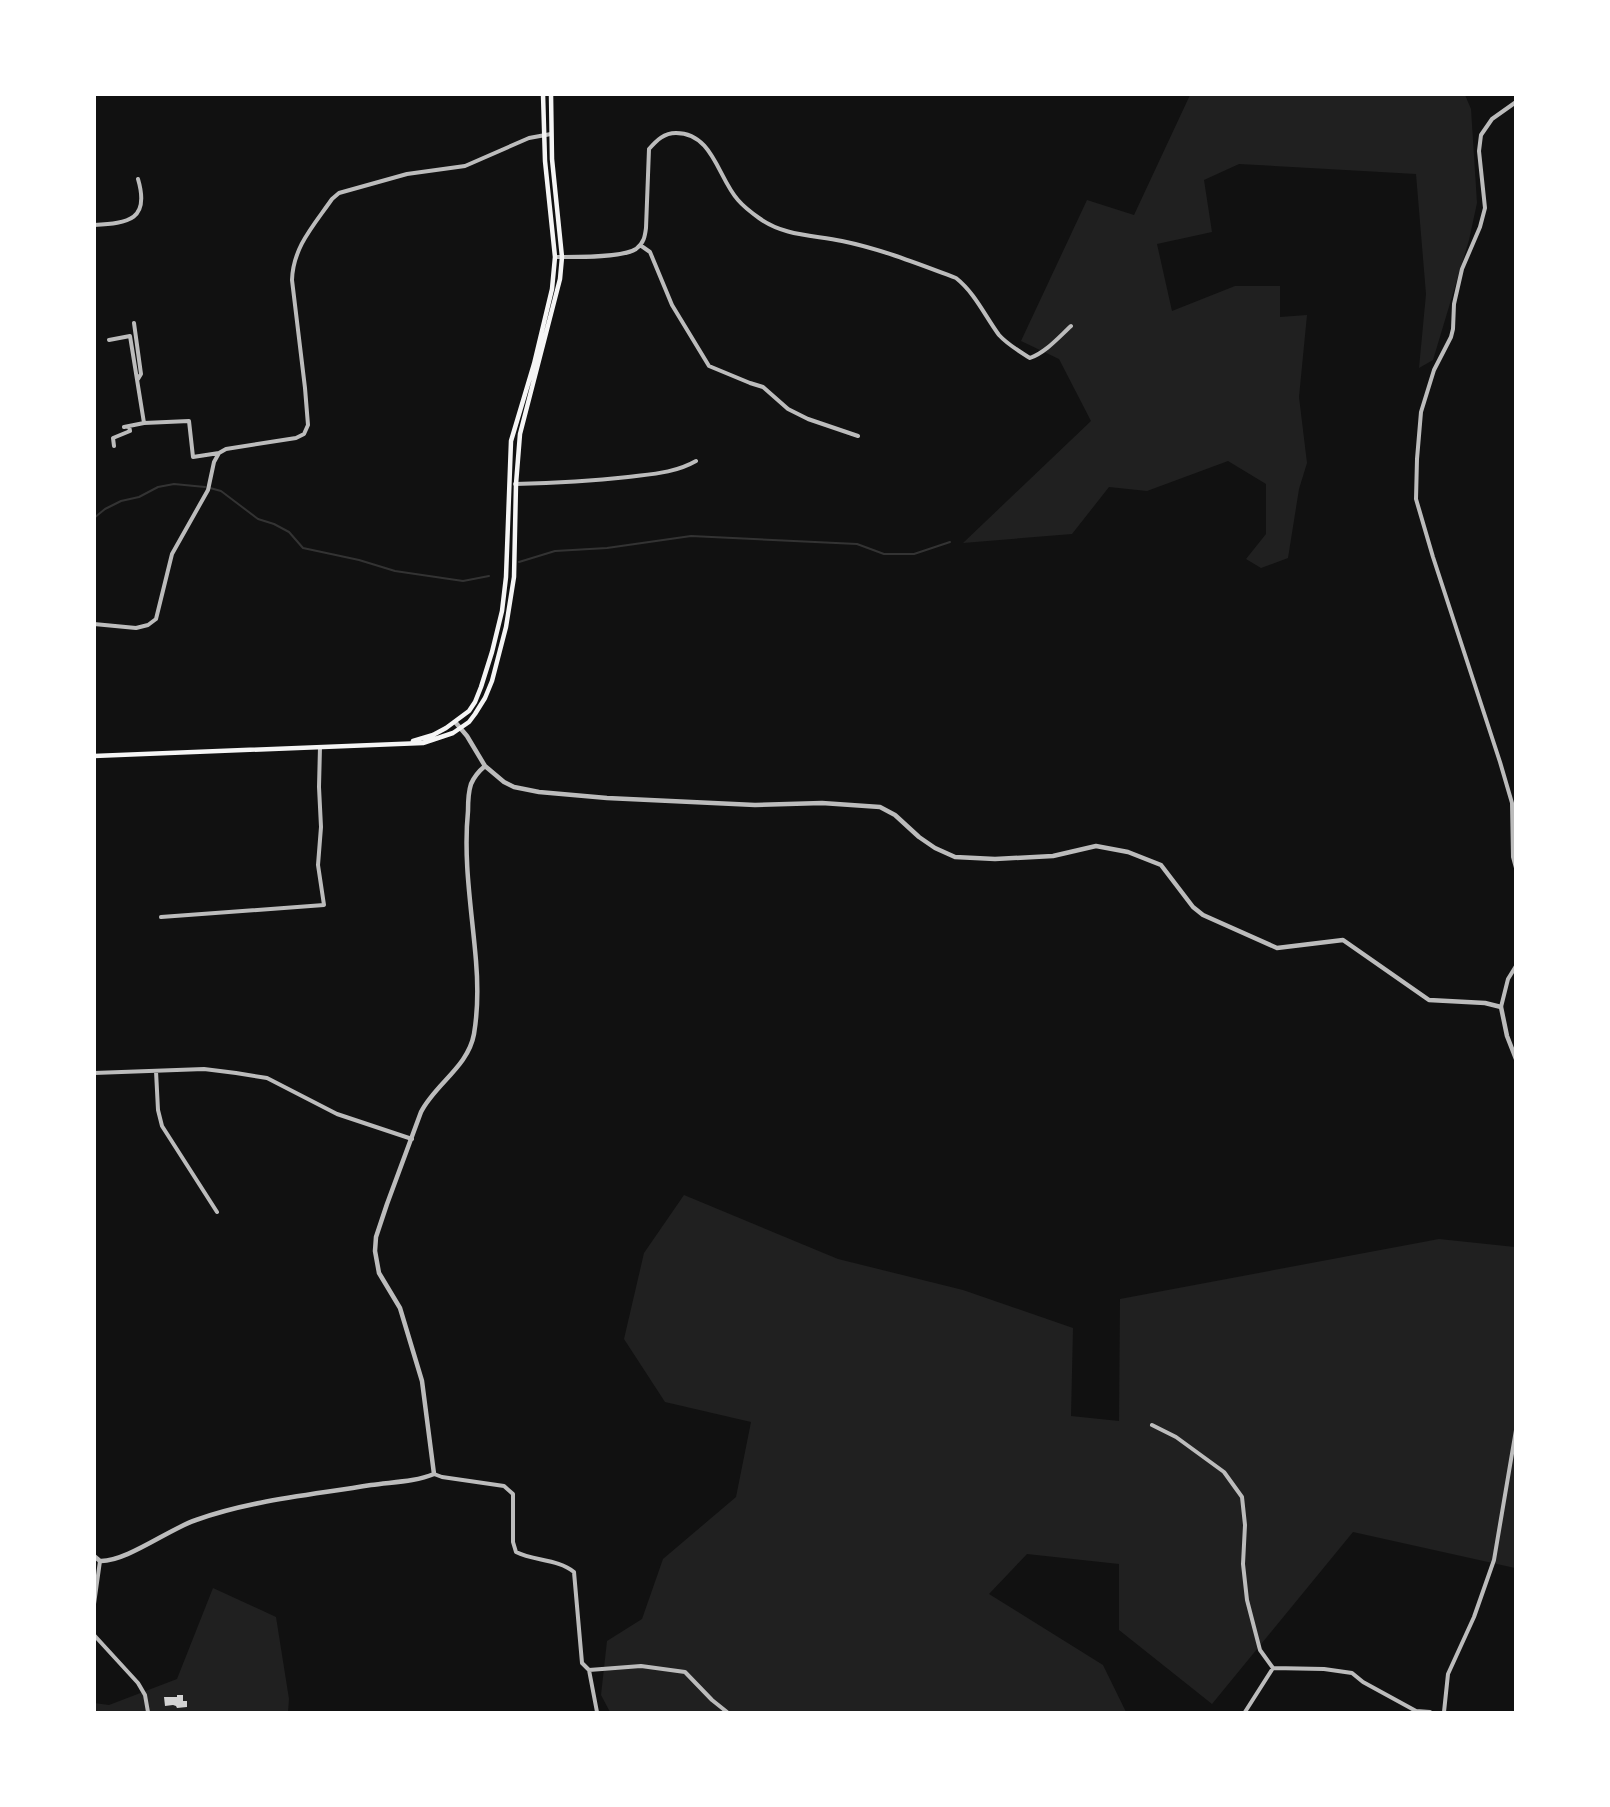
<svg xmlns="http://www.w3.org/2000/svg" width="1610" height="1807" font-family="Roboto,sans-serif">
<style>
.green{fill:#202020}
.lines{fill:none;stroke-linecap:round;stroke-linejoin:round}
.stream{stroke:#333;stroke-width:2}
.building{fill:#d3d3d3}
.service{stroke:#bcbcbc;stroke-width:1.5}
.minor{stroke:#bcbcbc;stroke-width:4}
.tertiary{stroke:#bcbcbc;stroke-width:4.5}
.secondary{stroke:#f5f5f5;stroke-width:4.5}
</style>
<rect width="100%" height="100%" fill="#111"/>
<!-- green -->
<path class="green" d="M 1190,95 L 1465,95 L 1471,109 L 1477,203 L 1469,240 L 1433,360 L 1419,368 L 1426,294 L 1416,174 L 1239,164 L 1204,180 L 1212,232 L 1157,244 L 1172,311 L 1235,286 L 1280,286 L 1280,317 L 1307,315 L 1299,397 L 1307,463 L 1299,489 L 1288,558 L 1261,568 L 1246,559 L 1266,534 L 1266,484 L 1228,461 L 1147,491 L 1109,487 L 1072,534 L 963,543 L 1091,421 L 1059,359 L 1021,341 L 1087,200 L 1134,215 Z
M 684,1195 L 838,1259 L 963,1290 L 1073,1328 L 1071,1416 L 1119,1421 L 1120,1299 L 1439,1239 L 1515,1247 L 1515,1568 L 1353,1532 L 1212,1704 L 1119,1630 L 1119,1564 L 1027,1554 L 989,1594 L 1103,1665 L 1126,1712 L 610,1712 L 601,1695 L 607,1641 L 642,1619 L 663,1559 L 736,1497 L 751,1422 L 665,1402 L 624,1339 L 644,1253 Z
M 213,1588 L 276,1617 L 289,1699 L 288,1712 L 95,1712 L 94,1703 L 109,1705 L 177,1679 Z"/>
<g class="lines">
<!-- stream -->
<path class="stream" d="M 210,488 L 221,491 L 258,519 L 274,524 L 289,532 L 303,548 L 359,560 L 395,571 L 463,581 L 489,576
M 94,518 L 105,509 L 121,501 L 139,497 L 158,487 L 174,484 L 205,487
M 519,562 L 555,551 L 607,548 L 691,536 L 857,544 L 884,554 L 914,554 L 950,542"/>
</g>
<!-- building -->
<path class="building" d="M 177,1695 L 183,1695 L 183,1701 L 187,1701 L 187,1707 L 177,1708 L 176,1706 L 173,1705 L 165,1706 L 164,1697 L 177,1697 Z"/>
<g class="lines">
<!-- service -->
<path class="service" d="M 94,676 L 95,676"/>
<!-- minor -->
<path class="minor" d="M 1516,102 L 1492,119 L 1481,135 L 1479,151 L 1485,208 L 1480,227 L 1462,269 L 1454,304 L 1453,329 L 1451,337 L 1434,370 L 1421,412 L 1417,459 L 1416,499 L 1433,557 L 1500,762 L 1512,803 L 1513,857 L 1516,868
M 94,225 C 129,223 150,220 138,179
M 640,245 L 650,252 L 672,305 L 709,366 L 750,383 L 763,387 L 788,409 L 808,419 L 858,436
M 555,257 C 573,257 623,258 636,249 C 644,243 645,236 646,228 L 649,149 C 657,140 664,133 676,133 C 713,133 718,178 738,200 C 744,207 752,213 759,218 C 784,236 813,235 842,241 C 881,249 919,264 956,278 C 975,293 985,316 999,335 C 1008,345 1019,351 1030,358 C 1046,352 1058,338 1071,326
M 134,323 L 141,374 L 138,379
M 109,340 L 130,336 L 144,423 L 189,421 L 193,457 L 219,453
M 124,427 L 144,423
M 114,446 L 113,438 L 130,431 L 129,426
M 515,484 C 553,483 591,481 628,477 C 652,474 675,473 696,461
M 94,624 L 136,628 L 148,625 L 156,619 L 172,554 L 208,490 L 214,462 L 219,453 L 226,449 L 296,438 L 304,434 L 308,425 L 305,388 L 292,280 C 293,247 314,225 332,199 L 339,193 L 407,174 L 465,166 L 529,138 L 551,134
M 161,917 L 324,905 L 318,865 L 321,827 L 319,787 L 320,747
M 1501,1007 L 1508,979 L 1516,966
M 156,1071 L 158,1110 L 162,1126 L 217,1212
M 94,1073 L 204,1069 L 236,1073 L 267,1078 L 337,1114 L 412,1139
M 1152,1425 L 1176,1437 L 1224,1472 L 1242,1497 L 1245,1525 L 1243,1564 L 1247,1600 L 1260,1650 L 1273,1668
M 434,1474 L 442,1477 L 504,1486 L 513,1494 L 513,1542 L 516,1552 C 534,1561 558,1559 574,1572 L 582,1663 L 589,1670 L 641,1666 L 685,1672 L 712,1700 L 727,1712
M 94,1604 L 100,1561
M 94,1635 L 138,1683 L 145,1695 L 148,1712
M 589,1670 L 597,1712
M 1245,1712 L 1273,1668 L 1324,1669 L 1352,1673 L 1363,1682 L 1416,1711 L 1430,1712
M 1444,1712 L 1448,1674 L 1474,1617 L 1494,1560 L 1516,1430"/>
<!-- tertiary -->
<path class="tertiary" d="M 456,723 L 467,736 L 485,766 L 504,782 L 514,787 L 539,792 L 607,798 L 755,805 L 822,803 L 880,807 L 895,815 L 919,837 L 935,848 L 955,857 L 995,859 L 1053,856 L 1096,846 L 1128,852 L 1161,865 L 1193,907 L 1203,915 L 1277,948 L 1343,940 L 1429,1000 L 1485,1003 L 1501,1007 L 1507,1036 L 1516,1059
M 94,1556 L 100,1561 C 126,1562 169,1529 196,1520 C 252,1500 312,1495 371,1485 C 391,1482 415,1482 434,1474 L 422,1381 L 400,1308 L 379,1273 L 375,1251 L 376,1237 L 387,1204 L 421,1112 C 435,1084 468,1067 474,1034 C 478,1010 478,985 476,961 C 472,911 463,862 468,811 C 468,802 468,793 471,784 C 474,777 479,771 485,766"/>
<!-- secondary -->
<path class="secondary" d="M 413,741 L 433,735 L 446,728 L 469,711 L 475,702 L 481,687 L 492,652 L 502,611 L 506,577 L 511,441 L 534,364 L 552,289 L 555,257 L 545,161 L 543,94
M 94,756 L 423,743 L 453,733 L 469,722 L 475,714 L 485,698 L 492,681 L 506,627 L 514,577 L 516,484 L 520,434 L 560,279 L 562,257 L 552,159 L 551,94"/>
</g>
<!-- border -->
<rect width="1610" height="1807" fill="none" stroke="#ffffff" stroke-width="192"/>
</svg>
